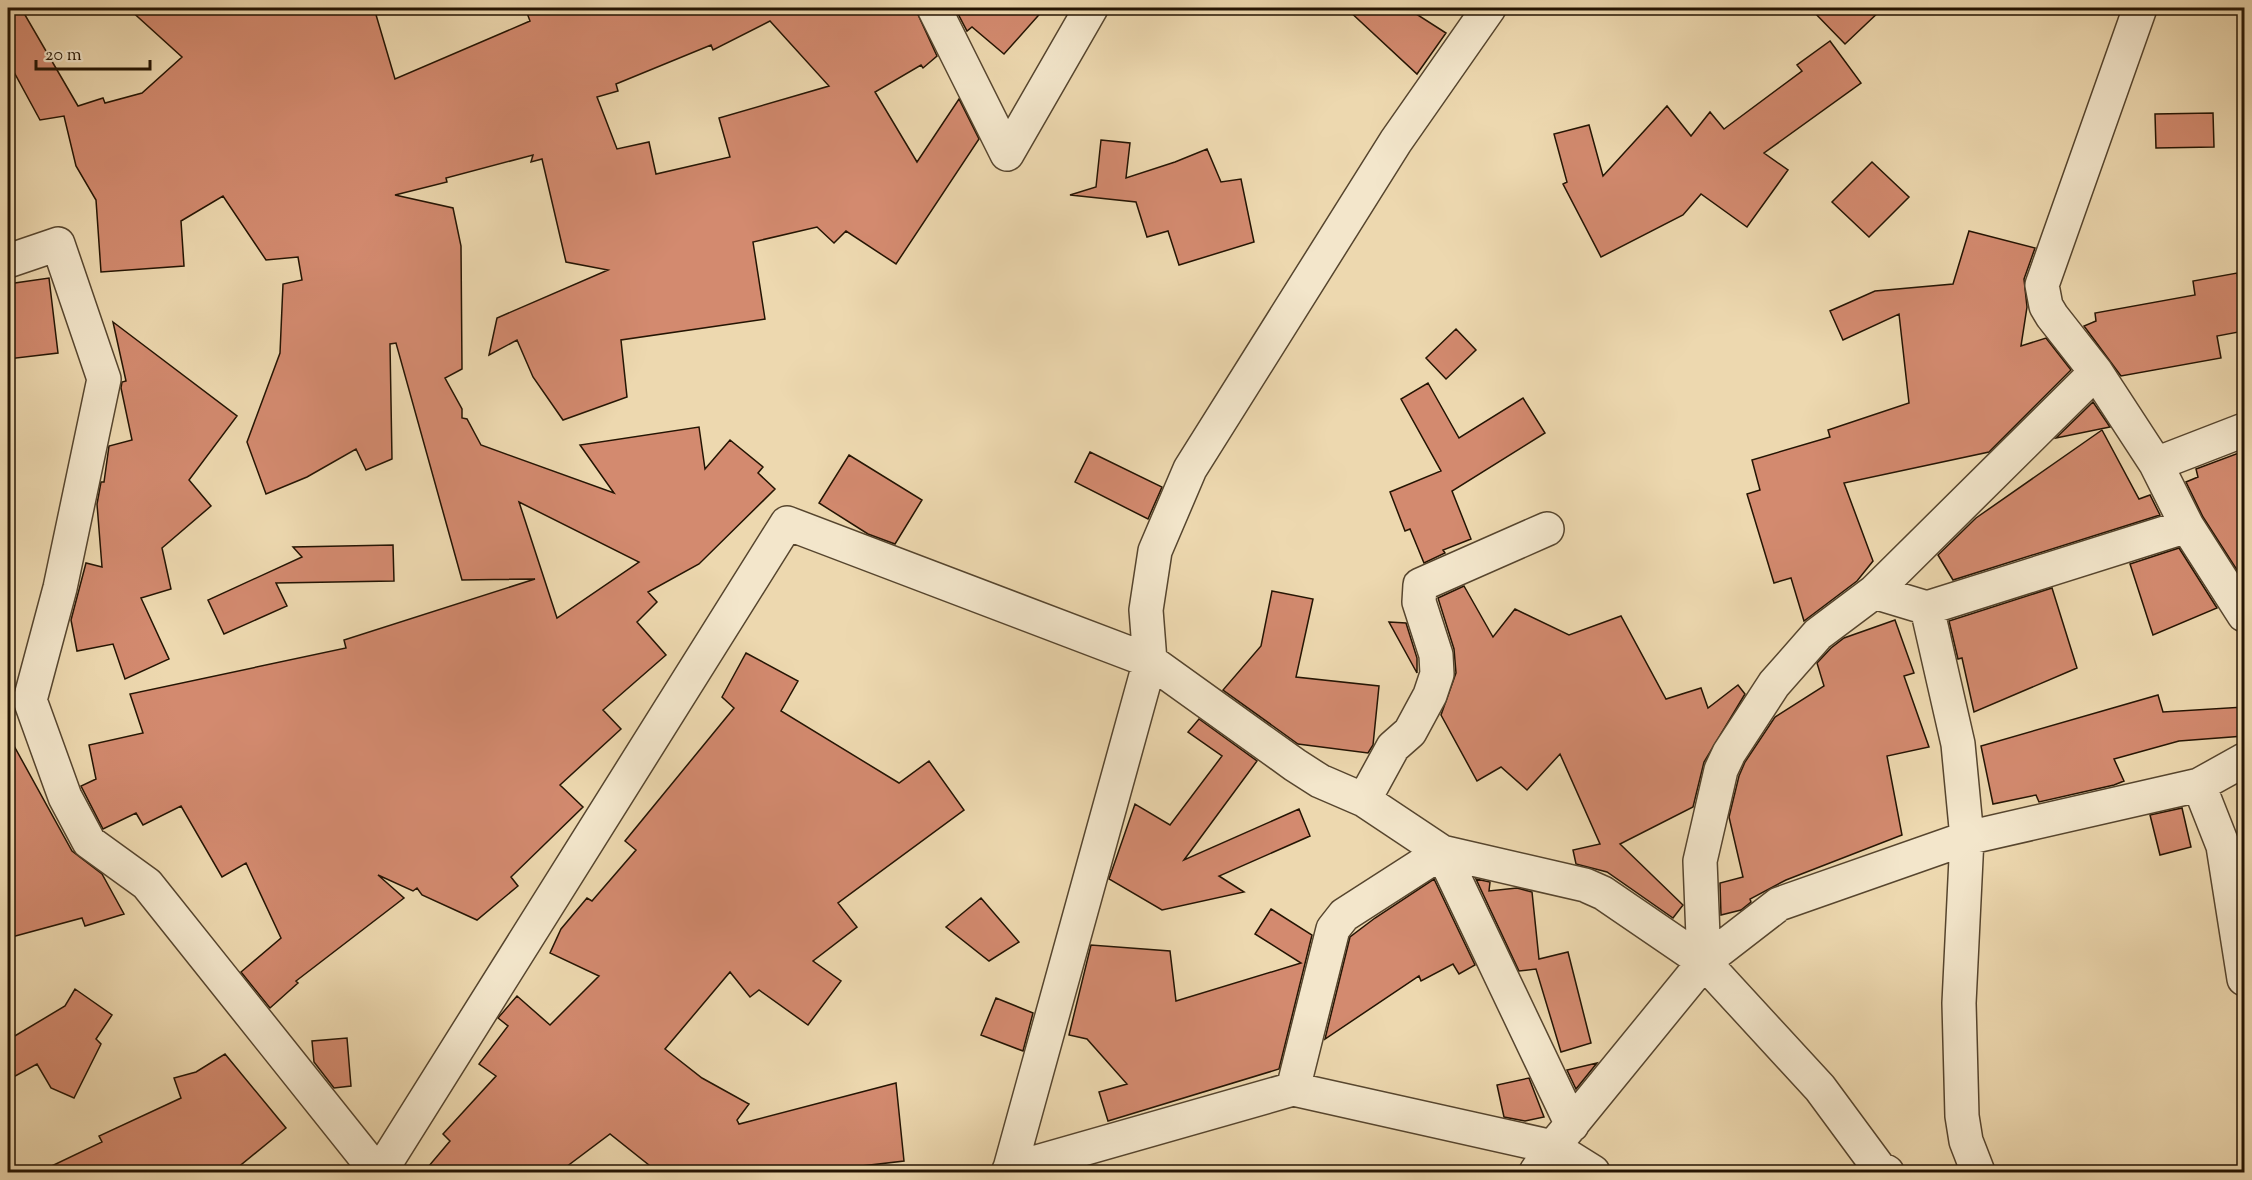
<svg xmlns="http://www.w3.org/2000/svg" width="2252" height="1180" font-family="'Sorts Mill Goudy',serif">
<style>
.building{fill:#d38a6f;stroke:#241403;stroke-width:1.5;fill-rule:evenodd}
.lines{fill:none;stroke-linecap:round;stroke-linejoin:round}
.minor-casing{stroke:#56452e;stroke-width:36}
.minor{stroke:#f3e6cb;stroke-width:33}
</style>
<rect width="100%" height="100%" fill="#edd8af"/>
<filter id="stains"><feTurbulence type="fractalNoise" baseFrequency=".00333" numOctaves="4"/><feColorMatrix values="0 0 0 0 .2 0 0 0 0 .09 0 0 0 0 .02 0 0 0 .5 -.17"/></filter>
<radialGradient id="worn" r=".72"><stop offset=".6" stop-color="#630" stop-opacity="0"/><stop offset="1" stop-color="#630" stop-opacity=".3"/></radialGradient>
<!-- building -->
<path class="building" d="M 8,8 L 21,8 L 78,106 L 103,98 L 105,103 L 142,93 L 182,57 L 128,8 L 374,8 L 395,79 L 530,21 L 527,13 L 543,8 L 915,8 L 937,56 L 923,68 L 921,65 L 875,92 L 917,162 L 959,99 L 979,139 L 896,264 L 846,231 L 834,243 L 817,227 L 753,242 L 765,319 L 621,340 L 627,397 L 563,420 L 533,377 L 517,340 L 489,355 L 497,318 L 608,270 L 566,262 L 542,159 L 531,162 L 533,155 L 446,178 L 447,182 L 395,195 L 453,208 L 461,246 L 462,369 L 445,378 L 462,409 L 462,418 L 467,419 L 481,445 L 614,493 L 580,445 L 699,427 L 705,469 L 730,440 L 763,467 L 758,473 L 775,489 L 699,564 L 648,592 L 657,602 L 637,622 L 666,655 L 603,710 L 621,729 L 560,785 L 583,807 L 511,877 L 518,886 L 477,920 L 422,895 L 417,888 L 413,891 L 378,875 L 404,898 L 296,981 L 298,983 L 270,1008 L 241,972 L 281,938 L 246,863 L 222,877 L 181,806 L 143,825 L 136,813 L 103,829 L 81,786 L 96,779 L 89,745 L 143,733 L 130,694 L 346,648 L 344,640 L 535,579 L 462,580 L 396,343 L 390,344 L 392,459 L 366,470 L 356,449 L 307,477 L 266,494 L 247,442 L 280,353 L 283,284 L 302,280 L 298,257 L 266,260 L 223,196 L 181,221 L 184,266 L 101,272 L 96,200 L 76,166 L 64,116 L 40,120 L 8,61 ZM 770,21 L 829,86 L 719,118 L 730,157 L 656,174 L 649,142 L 617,149 L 597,97 L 618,91 L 616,84 L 711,45 L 713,50 ZM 519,502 L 639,562 L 557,618 Z
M 955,8 L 1045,8 L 1004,54 L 972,27 L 967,31 Z
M 1346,8 L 1407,8 L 1446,33 L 1417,74 Z
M 1810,8 L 1883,8 L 1845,44 Z
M 1830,41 L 1861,83 L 1764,153 L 1788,170 L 1747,227 L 1701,194 L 1683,215 L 1601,257 L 1563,184 L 1567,182 L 1554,134 L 1589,125 L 1603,176 L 1667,106 L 1691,136 L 1710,112 L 1724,129 L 1802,71 L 1797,65 Z
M 2213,113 L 2214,147 L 2156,148 L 2155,114 Z
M 1101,140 L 1130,143 L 1126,178 L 1175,162 L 1207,149 L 1221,182 L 1241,179 L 1254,242 L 1179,265 L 1168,231 L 1147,237 L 1136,202 L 1070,195 L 1096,187 Z
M 1872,162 L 1909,197 L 1869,237 L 1832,202 Z
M 1969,231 L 2035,248 L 2024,279 L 2027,307 L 2021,346 L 2046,338 L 2071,370 L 1989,452 L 1844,483 L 1873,561 L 1857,581 L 1804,621 L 1791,578 L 1774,583 L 1747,494 L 1760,490 L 1752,460 L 1830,437 L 1828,430 L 1909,403 L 1899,314 L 1843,340 L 1830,311 L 1875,291 L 1953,284 Z
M 2237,273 L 2244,315 L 2244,331 L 2217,336 L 2221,358 L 2121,376 L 2084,326 L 2096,321 L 2095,313 L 2195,295 L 2193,281 Z
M 49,278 L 58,353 L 8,359 L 8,284 Z
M 113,322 L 237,416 L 189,480 L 211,506 L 162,548 L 171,589 L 141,598 L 169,659 L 125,679 L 113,644 L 77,651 L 71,620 L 86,563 L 102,567 L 97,504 L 101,482 L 104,482 L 109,446 L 132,440 L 121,388 L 122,382 L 126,381 Z
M 1456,329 L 1476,350 L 1446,379 L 1426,358 Z
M 1428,383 L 1459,438 L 1523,398 L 1545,433 L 1452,491 L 1471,539 L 1443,550 L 1445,553 L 1424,563 L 1410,529 L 1405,531 L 1390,492 L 1441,471 L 1401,399 Z
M 2093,402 L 2110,427 L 2056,438 Z
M 2102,430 L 2139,499 L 2150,495 L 2160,515 L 1953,580 L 1938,555 L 1976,518 Z
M 2244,451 L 2244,581 L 2203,517 L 2186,482 L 2198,477 L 2196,469 Z
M 1090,452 L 1162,487 L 1148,519 L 1075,482 Z
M 849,455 L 922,500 L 895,544 L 868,534 L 819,503 Z
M 393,545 L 394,581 L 276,583 L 287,606 L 224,634 L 208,600 L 302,557 L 293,547 Z
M 2179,548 L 2217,608 L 2153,635 L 2130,564 Z
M 1464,586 L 1493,637 L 1515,609 L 1569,635 L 1621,616 L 1666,699 L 1701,688 L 1708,708 L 1738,685 L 1745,694 L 1704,762 L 1693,807 L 1620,844 L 1683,905 L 1673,918 L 1607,872 L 1576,864 L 1573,850 L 1600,844 L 1560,754 L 1527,790 L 1501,767 L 1477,781 L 1441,715 L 1456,673 L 1454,649 L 1438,598 Z
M 2052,588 L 2077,668 L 1974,712 L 1962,658 L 1958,659 L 1949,621 Z
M 1272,591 L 1313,599 L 1296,677 L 1379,686 L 1373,745 L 1368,753 L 1298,744 L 1223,690 L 1261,646 Z
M 1895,620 L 1914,673 L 1904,676 L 1929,747 L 1887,756 L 1902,835 L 1786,880 L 1750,899 L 1751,902 L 1741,910 L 1721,915 L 1720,883 L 1743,877 L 1729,817 L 1739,776 L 1745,762 L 1775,717 L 1824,686 L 1817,663 L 1831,648 L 1844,638 Z
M 1389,622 L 1406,623 L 1417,658 L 1417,673 Z
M 746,653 L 798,681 L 781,711 L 899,783 L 929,761 L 964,810 L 838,903 L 857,927 L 813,961 L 841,981 L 808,1025 L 759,990 L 750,997 L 730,972 L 665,1049 L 702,1078 L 749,1104 L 737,1120 L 739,1124 L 896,1083 L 904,1161 L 862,1166 L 864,1173 L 659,1173 L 610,1134 L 558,1173 L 423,1173 L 450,1141 L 443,1134 L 496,1076 L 479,1064 L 508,1026 L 498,1018 L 517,996 L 550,1025 L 599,976 L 550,953 L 561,929 L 587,898 L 592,901 L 636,850 L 625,841 L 734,708 L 722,697 Z
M 2158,695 L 2163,712 L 2244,707 L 2244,736 L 2179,741 L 2114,759 L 2124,781 L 2114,785 L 2039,802 L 2036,795 L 1993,804 L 1981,746 Z
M 1199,719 L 1257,761 L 1184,860 L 1299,809 L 1310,836 L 1219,876 L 1244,892 L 1162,910 L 1109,879 L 1135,804 L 1170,825 L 1222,756 L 1188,732 Z
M 8,735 L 72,851 L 102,874 L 124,914 L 85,926 L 82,918 L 8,938 Z
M 2182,808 L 2191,847 L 2160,855 L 2150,815 Z
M 1434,879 L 1475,965 L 1459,974 L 1453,964 L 1421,981 L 1419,976 L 1325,1039 L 1350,937 L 1375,918 Z
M 1476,879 L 1490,882 L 1489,891 L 1517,888 L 1532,892 L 1539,959 L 1568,952 L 1591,1043 L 1561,1052 L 1536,969 L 1519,971 Z
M 981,898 L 1019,942 L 989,961 L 946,927 Z
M 1271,909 L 1312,935 L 1279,1069 L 1108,1121 L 1099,1092 L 1127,1084 L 1087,1039 L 1069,1035 L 1091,945 L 1170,951 L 1176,1001 L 1301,963 L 1255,934 Z
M 75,989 L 112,1015 L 96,1039 L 101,1044 L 74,1098 L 51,1088 L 37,1064 L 8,1080 L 8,1040 L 65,1006 Z
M 996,998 L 1033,1013 L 1023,1051 L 981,1035 Z
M 347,1038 L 351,1086 L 334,1088 L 314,1062 L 312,1041 Z
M 225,1054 L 286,1128 L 231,1173 L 37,1173 L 102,1142 L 99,1136 L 181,1098 L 174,1078 L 196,1072 Z
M 1597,1063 L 1576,1089 L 1567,1070 Z
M 1529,1078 L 1544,1117 L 1525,1121 L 1504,1117 L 1497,1085 Z"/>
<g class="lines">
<!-- minor casing -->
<g class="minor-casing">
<path id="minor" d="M 934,8 L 1007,154
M 2140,8 L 2042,285 L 2046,306 L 2052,316 L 2096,372 L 2156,464 L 2187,526 L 2244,615
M 1007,154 L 1091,8
M 8,261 L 58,244 L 104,379 L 60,588 L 30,700 L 65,797 L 89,842 L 147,884 L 377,1172
M 2156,464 L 2244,430
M 1874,592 L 1927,608 L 2187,526
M 1927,608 L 1958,744 L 1967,838 L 1959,1003 L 1962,1116 L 1966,1141 L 1978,1172
M 2199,785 L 2223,846 L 2244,979
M 1364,800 L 1393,747 L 1410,732 L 1430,695 L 1437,674 L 1436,655 L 1419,602 L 1420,585 L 1547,529
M 1442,852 L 1572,1125
M 1704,962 L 1700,861 L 1721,770 L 1729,753 L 1774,684 L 1818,634 L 1874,592 L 2096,372
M 1293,1089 L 1333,929 L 1344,915 L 1442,852
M 1009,1170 L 1293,1089 L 1553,1147 L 1593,1172
M 380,1172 L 787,523 L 1150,661 L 1295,765 L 1320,781 L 1364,800 L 1442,852 L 1585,885 L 1603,893 L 1704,962 L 1820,1088 L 1879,1168 L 1887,1172
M 1009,1172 L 1150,661 L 1146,610 L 1155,551 L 1190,469 L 1396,141 L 1489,8
M 1536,1172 L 1553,1147 L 1704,962 L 1779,904 L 1967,838 L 2199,785 L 2244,760"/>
</g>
<!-- minor -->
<use href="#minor" class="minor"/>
</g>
<!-- margin -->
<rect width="2252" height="1180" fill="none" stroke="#edd8af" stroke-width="30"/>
<rect x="9" y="9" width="2234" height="1162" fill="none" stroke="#241403" stroke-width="3"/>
<rect x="15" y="15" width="2222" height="1150" fill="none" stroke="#241403" stroke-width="1.5"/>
<!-- scale -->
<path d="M36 60v9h114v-9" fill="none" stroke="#241403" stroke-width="3"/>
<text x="45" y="60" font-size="18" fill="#241403" stroke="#f3e6cb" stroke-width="4.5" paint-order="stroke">20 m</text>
<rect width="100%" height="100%" filter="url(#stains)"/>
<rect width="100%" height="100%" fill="url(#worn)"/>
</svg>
